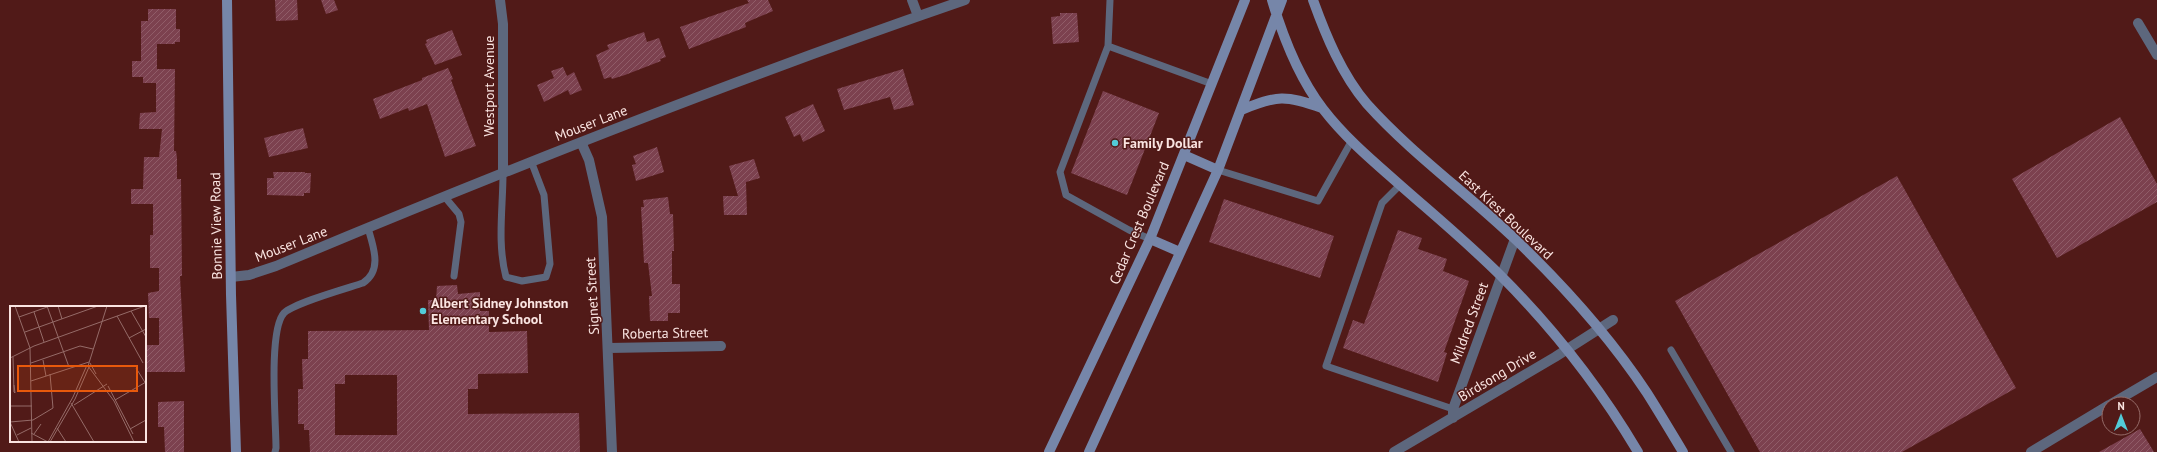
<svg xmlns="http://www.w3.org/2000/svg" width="2157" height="452" font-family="'PT Sans',sans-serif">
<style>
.building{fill:url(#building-hatch);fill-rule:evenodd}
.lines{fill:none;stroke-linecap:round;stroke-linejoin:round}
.lane{stroke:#5d677d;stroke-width:7}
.street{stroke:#5d677d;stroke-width:10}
.secondary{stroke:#7686a9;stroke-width:10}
.poi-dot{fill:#52cbd8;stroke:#511a18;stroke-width:1.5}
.labels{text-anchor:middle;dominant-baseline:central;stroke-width:3;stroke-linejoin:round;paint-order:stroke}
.street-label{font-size:14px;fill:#fae4e1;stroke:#511a18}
.poi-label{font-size:14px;font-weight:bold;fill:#fae4e1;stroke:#511a18;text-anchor:start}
.inset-road{fill:none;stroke:#956b68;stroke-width:1}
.view{fill:#e8590c;fill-opacity:0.15;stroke:#e8590c;stroke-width:2}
.inset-edge{fill:none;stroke:#fae4e1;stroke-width:2}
</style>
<defs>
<pattern id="building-hatch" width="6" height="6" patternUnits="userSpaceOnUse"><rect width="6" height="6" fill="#7c414f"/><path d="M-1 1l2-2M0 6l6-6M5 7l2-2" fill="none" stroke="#905c68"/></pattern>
</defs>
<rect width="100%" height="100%" fill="#511a18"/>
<!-- building -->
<path class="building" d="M 275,0 L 297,0 L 298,20 L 276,21 Z
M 321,0 L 334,0 L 338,10 L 326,14 Z
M 747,0 L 768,0 L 773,11 L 745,23 L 746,27 L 689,49 L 680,27 L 749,3 Z
M 148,9 L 176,9 L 176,29 L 180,29 L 180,42 L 175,42 L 175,44 L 157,44 L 157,69 L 175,69 L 174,151 L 176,151 L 177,158 L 177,179 L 181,179 L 182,276 L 180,276 L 185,372 L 146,372 L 146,345 L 159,345 L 159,318 L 149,318 L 148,293 L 159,291 L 159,268 L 150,268 L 150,235 L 153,235 L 153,204 L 131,204 L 131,189 L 143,189 L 144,157 L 159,157 L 162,129 L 139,129 L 140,113 L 156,112 L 156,83 L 143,83 L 143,77 L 132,77 L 132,61 L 141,61 L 141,21 L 148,21 Z
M 1060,13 L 1077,13 L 1079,42 L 1053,44 L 1051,17 L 1060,16 Z
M 452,30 L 462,55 L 435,65 L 425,44 L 427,43 L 426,40 Z
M 644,32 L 647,42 L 659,38 L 666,57 L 660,59 L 661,61 L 625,75 L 612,79 L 611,77 L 604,79 L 596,55 L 609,49 L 607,45 Z
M 563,67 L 567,76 L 574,72 L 582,90 L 570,95 L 568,90 L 544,102 L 537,85 L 554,78 L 551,71 Z
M 448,68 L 453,79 L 451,80 L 476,146 L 445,157 L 427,104 L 409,111 L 408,108 L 380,119 L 373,99 L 422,80 L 422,78 Z
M 903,69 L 914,105 L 894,110 L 890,97 L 844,110 L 837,89 Z
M 1103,91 L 1159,113 L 1127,195 L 1071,173 Z
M 813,104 L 825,131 L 803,142 L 800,134 L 794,137 L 785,117 Z
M 2120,117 L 2157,184 L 2157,202 L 2057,258 L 2012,179 Z
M 303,128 L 308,148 L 269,157 L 264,138 Z
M 657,147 L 664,172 L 636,181 L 632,165 L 636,164 L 633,156 Z
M 754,159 L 760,178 L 746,182 L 747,215 L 724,215 L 723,196 L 738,196 L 729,166 Z
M 273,172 L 305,172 L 305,173 L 311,173 L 310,193 L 304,193 L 304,196 L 267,195 L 267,178 L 274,178 Z
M 1897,176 L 2016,388 L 1902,452 L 1760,452 L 1675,301 Z
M 668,197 L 670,214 L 673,214 L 674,251 L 672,251 L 672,284 L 680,284 L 680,313 L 668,313 L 668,321 L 650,321 L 649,296 L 652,296 L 648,263 L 644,263 L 641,207 L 644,207 L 643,200 Z
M 1224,199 L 1334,236 L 1320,278 L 1209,242 Z
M 1398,230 L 1422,238 L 1418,249 L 1447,259 L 1443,271 L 1469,281 L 1444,352 L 1447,353 L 1438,382 L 1343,348 L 1353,320 L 1364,324 Z
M 457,285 L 458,294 L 480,292 L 480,311 L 489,311 L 489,332 L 527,331 L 528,373 L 478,374 L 478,389 L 468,389 L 468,414 L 579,413 L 580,452 L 310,452 L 309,430 L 304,430 L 304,424 L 298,424 L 298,389 L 303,389 L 302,359 L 308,359 L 308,331 L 429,330 L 428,300 L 436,300 L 437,286 ZM 345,375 L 397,375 L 397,435 L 335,435 L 335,384 L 345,384 Z
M 184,401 L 184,452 L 165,452 L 164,427 L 158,427 L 158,402 Z
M 2140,429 L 2154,452 L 2099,452 Z"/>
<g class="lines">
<!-- lane -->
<path class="lane" d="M 1110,0 L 1108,46 L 1060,172 L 1066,195 L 1129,230 L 1150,239
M 1108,46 L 1212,84
M 1218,170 L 1318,201 L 1351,142
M 503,173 C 503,208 497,243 506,277 L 522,281 L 546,277 L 550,264 L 544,195 L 531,161
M 1400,185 L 1382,203 L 1326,366 L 1453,409
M 444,196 L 459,214 L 461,222 L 454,276
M 1671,350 L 1731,452
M 275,452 L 276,448 C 276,422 268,330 284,313 C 294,303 348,288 363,283 C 383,270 373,246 368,228"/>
<!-- street -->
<path class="street" d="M 500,0 L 503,24 L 503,173
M 912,0 L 918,16
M 2138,23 L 2157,55
M 581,142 L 589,160 L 602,217 L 612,452
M 231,277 L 249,275 L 276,266 C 503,171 732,80 965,0
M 609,348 L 721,346
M 2111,404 L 2157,377
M 1453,418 L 1453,409 L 1515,239
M 1394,452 L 1555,357 L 1613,320
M 2031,452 L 2109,405"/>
<!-- secondary -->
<path class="secondary" d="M 227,0 L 231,295 L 236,452
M 1272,0 C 1283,37 1299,78 1323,109 C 1343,135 1367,156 1391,177 C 1428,210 1466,241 1501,276 C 1554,329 1600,388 1638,452
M 1313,0 C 1326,36 1342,75 1367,104 C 1412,154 1467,193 1515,239 C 1563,285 1610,337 1647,393 C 1659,412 1671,432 1683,452
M 1241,110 C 1278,95 1285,95 1322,108
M 1184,155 L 1218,170
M 1150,239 L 1180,252
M 1049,452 L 1150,239 L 1245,0
M 1089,452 L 1218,170 L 1282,0"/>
</g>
<!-- markers -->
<g class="poi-dot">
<circle cx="1115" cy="143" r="4"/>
<circle cx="423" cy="311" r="4"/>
</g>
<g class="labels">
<!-- street labels -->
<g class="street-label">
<text transform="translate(489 86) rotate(-90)">Westport Avenue</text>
<text transform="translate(591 123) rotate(-21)">Mouser Lane</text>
<text transform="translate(1506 215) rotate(43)">East Kiest Boulevard</text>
<text transform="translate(1139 223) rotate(-67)">Cedar Crest Boulevard</text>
<text transform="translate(216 226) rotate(-91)">Bonnie View Road</text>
<text transform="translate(291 244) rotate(-21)">Mouser Lane</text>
<text transform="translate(592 296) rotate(-93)">Signet Street</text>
<text transform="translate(1469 323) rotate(-70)">Mildred Street</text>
<text transform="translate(665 333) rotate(-1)">Roberta Street</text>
<text transform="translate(1497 375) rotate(-31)">Birdsong Drive</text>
</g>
<!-- poi labels -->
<g class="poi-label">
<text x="1123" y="143">Family Dollar</text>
<text x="431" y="303">Albert Sidney Johnston<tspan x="431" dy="16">Elementary School</tspan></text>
</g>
</g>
<!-- overview -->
<g transform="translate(10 306)">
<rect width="136" height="136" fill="#511a18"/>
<path class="inset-road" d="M 5,0 L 20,42 L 22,136M 37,0 L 59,61M 48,0 L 52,13M 97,0 L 78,60 L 104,95 L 124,136M 121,5 L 136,31M 24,6 L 34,36M 107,10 L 133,57M 9,11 L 40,0M 15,26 L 88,0M 119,32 L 136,23M 3,51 L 4,86 L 5,87 L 4,79M 0,52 L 24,40 L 135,0M 33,54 L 36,70M 21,57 L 70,40 L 83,43M 80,57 L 86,68M 126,62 L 136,78M 21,75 L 79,56M 98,80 L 123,128M 105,94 L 136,76M 61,97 L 84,136M 64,99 L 97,78M 0,100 L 22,100M 0,116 L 23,114 L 43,102 L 40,68M 0,116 L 9,136M 47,122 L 56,136M 120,123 L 136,114M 21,127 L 38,136 L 63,91 L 77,59M 24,128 L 31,118M 7,129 L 21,122M 40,136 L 65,93 L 79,61"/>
<path class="view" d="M 8,60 L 127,60 L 127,85 L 8,85 Z"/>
<rect width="136" height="136" class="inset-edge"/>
</g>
<!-- north arrow -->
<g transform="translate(2121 416)"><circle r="19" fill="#511a18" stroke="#956b68"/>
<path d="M0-3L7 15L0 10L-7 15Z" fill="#52cbd8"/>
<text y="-6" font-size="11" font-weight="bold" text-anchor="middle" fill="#fae4e1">N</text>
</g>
</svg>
